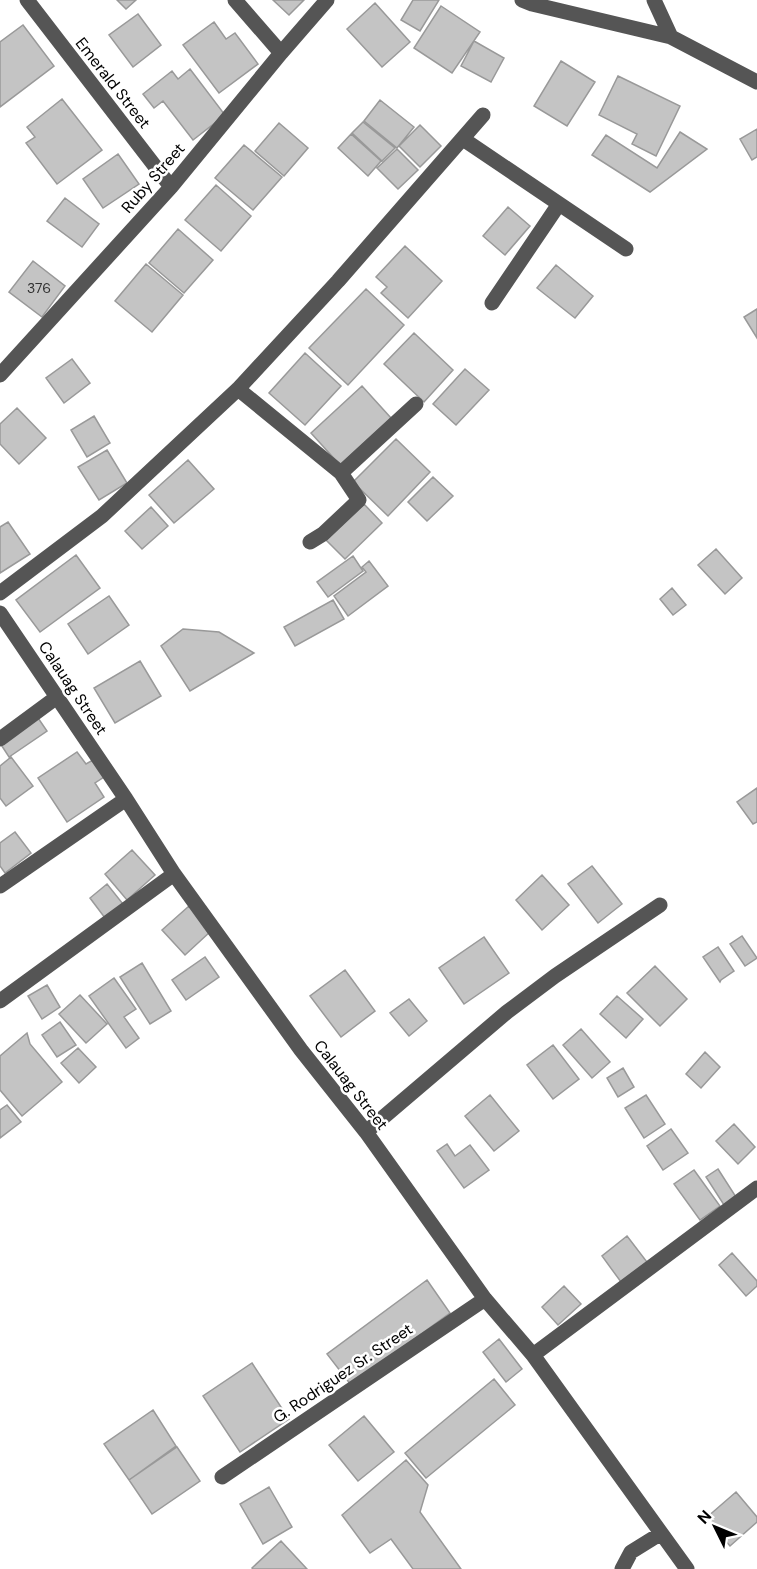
<svg xmlns="http://www.w3.org/2000/svg" width="757" height="1569" font-family="'DM Sans',sans-serif">
<style>
.building{fill:#c4c4c4;stroke:#999;stroke-width:1.5}
.lines{fill:none;stroke-linecap:round;stroke-linejoin:round}
.minor{stroke:#555;stroke-width:15}
.labels{text-anchor:middle;dominant-baseline:central;stroke-width:5;stroke-linejoin:round;paint-order:stroke}
.number-label{font-size:14px;fill:#313131}
.street-label{font-size:16px;fill:#000;stroke:#fff}
</style>
<rect width="100%" height="100%" fill="#fff"/>
<!-- building -->
<path class="building" d="M 117,0 L 136,0 L 126,9 Z
M 273,0 L 304,0 L 289,15 Z
M 413,0 L 439,0 L 420,31 L 401,20 Z
M 375,3 L 410,42 L 382,67 L 347,29 Z
M 441,6 L 480,32 L 452,73 L 414,48 Z
M 138,14 L 161,45 L 133,67 L 109,35 Z
M 214,22 L 226,39 L 235,33 L 258,64 L 219,93 L 183,45 Z
M 23,25 L 54,66 L 0,107 L 0,42 Z
M 474,41 L 504,58 L 491,82 L 461,66 Z
M 561,61 L 595,82 L 567,126 L 534,106 Z
M 190,69 L 225,115 L 193,140 L 163,101 L 154,108 L 143,94 L 172,71 L 178,79 Z
M 618,76 L 680,106 L 656,156 L 632,144 L 637,134 L 599,115 Z
M 62,99 L 102,150 L 57,184 L 26,143 L 35,137 L 27,127 Z
M 380,100 L 414,127 L 397,148 L 364,121 Z
M 363,122 L 395,148 L 382,161 L 352,133 Z
M 279,123 L 308,148 L 284,176 L 255,151 Z
M 420,125 L 441,146 L 420,167 L 399,146 Z
M 757,129 L 757,157 L 752,160 L 740,139 Z
M 680,132 L 707,149 L 650,192 L 592,155 L 606,135 L 657,168 Z
M 351,134 L 381,161 L 368,176 L 338,148 Z
M 244,145 L 282,177 L 253,210 L 215,178 Z
M 397,149 L 418,170 L 398,189 L 377,168 Z
M 118,154 L 139,184 L 103,208 L 83,179 Z
M 216,185 L 251,216 L 221,251 L 185,220 Z
M 65,198 L 99,224 L 82,247 L 47,221 Z
M 508,207 L 530,226 L 505,255 L 483,236 Z
M 178,229 L 213,260 L 184,293 L 149,263 Z
M 405,246 L 442,281 L 408,318 L 381,293 L 387,287 L 376,277 Z
M 33,261 L 65,286 L 42,317 L 9,292 Z
M 146,264 L 183,295 L 152,332 L 115,301 Z
M 556,265 L 593,296 L 575,318 L 537,288 Z
M 366,289 L 404,325 L 348,385 L 309,348 Z
M 757,309 L 757,338 L 744,317 Z
M 414,333 L 453,370 L 424,402 L 384,364 Z
M 305,353 L 341,386 L 305,425 L 269,393 Z
M 72,359 L 90,383 L 64,403 L 46,378 Z
M 465,369 L 489,390 L 456,425 L 433,404 Z
M 362,386 L 391,418 L 340,465 L 311,433 Z
M 17,408 L 46,438 L 19,464 L 0,444 L 0,424 Z
M 94,416 L 110,443 L 87,457 L 71,430 Z
M 396,439 L 430,472 L 388,516 L 353,482 Z
M 107,450 L 127,483 L 99,500 L 78,467 Z
M 188,460 L 214,489 L 174,523 L 149,495 Z
M 433,477 L 453,496 L 427,521 L 408,502 Z
M 364,504 L 382,523 L 345,559 L 326,540 Z
M 151,507 L 168,526 L 142,549 L 125,531 Z
M 8,522 L 30,554 L 0,573 L 0,527 Z
M 716,549 L 742,578 L 725,594 L 698,565 Z
M 76,555 L 100,588 L 40,632 L 16,600 Z
M 353,556 L 363,571 L 328,597 L 317,582 Z
M 369,561 L 388,586 L 348,616 L 334,596 L 366,572 L 362,567 Z
M 672,588 L 686,605 L 673,615 L 660,599 Z
M 109,596 L 129,625 L 88,654 L 68,624 Z
M 333,600 L 344,619 L 295,646 L 284,627 Z
M 183,629 L 219,632 L 254,653 L 190,691 L 161,646 Z
M 140,661 L 161,696 L 115,723 L 94,688 Z
M 36,715 L 47,731 L 9,757 L 0,743 Z
M 77,752 L 86,764 L 93,760 L 104,777 L 95,783 L 104,797 L 67,822 L 38,778 Z
M 11,757 L 33,786 L 6,806 L 0,798 L 0,766 Z
M 757,788 L 757,822 L 753,824 L 737,802 Z
M 15,832 L 31,853 L 5,873 L 0,866 L 0,843 Z
M 132,850 L 155,875 L 127,900 L 105,874 Z
M 592,866 L 622,904 L 598,923 L 568,884 Z
M 542,875 L 569,905 L 542,930 L 516,900 Z
M 107,884 L 123,904 L 105,918 L 90,898 Z
M 189,906 L 211,931 L 185,955 L 162,930 Z
M 742,936 L 757,958 L 745,966 L 730,944 Z
M 484,937 L 509,973 L 464,1004 L 439,968 Z
M 718,947 L 734,971 L 721,980 L 720,982 L 703,957 Z
M 205,957 L 219,977 L 186,1000 L 172,980 Z
M 142,963 L 171,1011 L 150,1024 L 120,977 Z
M 655,966 L 687,999 L 660,1026 L 627,993 Z
M 345,970 L 375,1011 L 341,1037 L 310,996 Z
M 114,978 L 136,1009 L 124,1017 L 139,1038 L 126,1048 L 89,996 Z
M 47,985 L 60,1007 L 42,1019 L 28,996 Z
M 80,995 L 107,1024 L 86,1043 L 59,1014 Z
M 617,996 L 643,1019 L 626,1038 L 600,1014 Z
M 409,999 L 427,1021 L 409,1036 L 390,1013 Z
M 60,1022 L 76,1045 L 57,1057 L 42,1035 Z
M 581,1029 L 610,1062 L 592,1078 L 563,1045 Z
M 27,1033 L 30,1044 L 62,1082 L 22,1116 L 0,1090 L 0,1056 Z
M 553,1045 L 579,1079 L 553,1099 L 527,1065 Z
M 78,1048 L 96,1067 L 79,1083 L 61,1063 Z
M 705,1052 L 720,1067 L 701,1088 L 686,1074 Z
M 623,1068 L 634,1087 L 618,1097 L 607,1078 Z
M 490,1095 L 519,1131 L 494,1151 L 465,1116 Z
M 646,1095 L 665,1124 L 644,1138 L 625,1108 Z
M 7,1105 L 21,1122 L 0,1138 L 0,1110 Z
M 734,1124 L 755,1147 L 738,1164 L 716,1141 Z
M 671,1129 L 688,1153 L 663,1170 L 647,1146 Z
M 447,1144 L 455,1156 L 470,1145 L 489,1170 L 464,1188 L 437,1151 Z
M 718,1169 L 736,1197 L 724,1205 L 706,1177 Z
M 694,1170 L 720,1206 L 700,1220 L 674,1184 Z
M 627,1236 L 647,1262 L 621,1282 L 602,1256 Z
M 732,1253 L 757,1281 L 757,1286 L 746,1296 L 719,1265 Z
M 427,1280 L 450,1313 L 351,1385 L 327,1354 Z
M 564,1286 L 581,1304 L 558,1325 L 542,1307 Z
M 499,1339 L 522,1369 L 506,1382 L 483,1352 Z
M 252,1363 L 289,1419 L 240,1452 L 203,1396 Z
M 494,1379 L 515,1405 L 426,1478 L 405,1453 Z
M 153,1410 L 176,1446 L 129,1480 L 104,1444 Z
M 364,1416 L 394,1452 L 358,1481 L 329,1445 Z
M 177,1447 L 200,1481 L 152,1514 L 129,1480 Z
M 406,1460 L 428,1485 L 420,1512 L 461,1569 L 413,1569 L 391,1539 L 370,1553 L 342,1515 Z
M 269,1487 L 292,1527 L 263,1544 L 240,1504 Z
M 736,1492 L 757,1517 L 757,1522 L 730,1546 L 706,1518 Z
M 281,1541 L 307,1569 L 253,1569 L 252,1568 Z"/>
<g class="lines">
<!-- minor -->
<path class="minor" d="M 27,0 L 171,187
M 235,0 L 281,53
M 522,0 L 532,4 L 671,37 L 757,82
M 654,0 L 671,37
M 463,139 L 626,249
M 492,303 L 559,204
M 0,375 L 171,187 L 281,53 L 327,0
M 238,389 L 341,473 L 416,404
M 310,542 L 323,534 L 359,500 L 341,473
M 0,593 L 102,516 L 238,389 L 338,281 L 483,115
M 0,613 L 126,799 L 174,874 L 301,1050 L 366,1132 L 485,1299 L 533,1355 L 687,1569
M 0,739 L 57,697
M 0,886 L 126,799
M 0,1001 L 174,874
M 366,1132 L 507,1012 L 555,976 L 660,905
M 533,1355 L 757,1188
M 222,1477 L 485,1299
M 622,1569 L 631,1552 L 660,1534"/>
</g>
<g class="labels">
<!-- number labels -->
<g class="number-label">
<text x="39" y="288">376</text>
</g>
<!-- street labels -->
<g class="street-label">
<text transform="translate(113 83) rotate(52)">Emerald Street</text>
<text transform="translate(153 178) rotate(-49)">Ruby Street</text>
<text transform="translate(73 688) rotate(56)">Calauag Street</text>
<text transform="translate(351 1085) rotate(52)">Calauag Street</text>
<text transform="translate(343 1373) rotate(-34)">G. Rodriguez Sr. Street</text>
</g>
</g>
<!-- north arrow -->
<g transform="translate(715 1527) rotate(313)" stroke="#ffffff" stroke-width="4.5" paint-order="stroke">
<path d="M0-4.5L10 22L0 15L-10 22Z" fill="#000000"/>
<text y="-9" font-size="16" font-weight="bold" text-anchor="middle" fill="#000000">N</text>
</g>
</svg>
